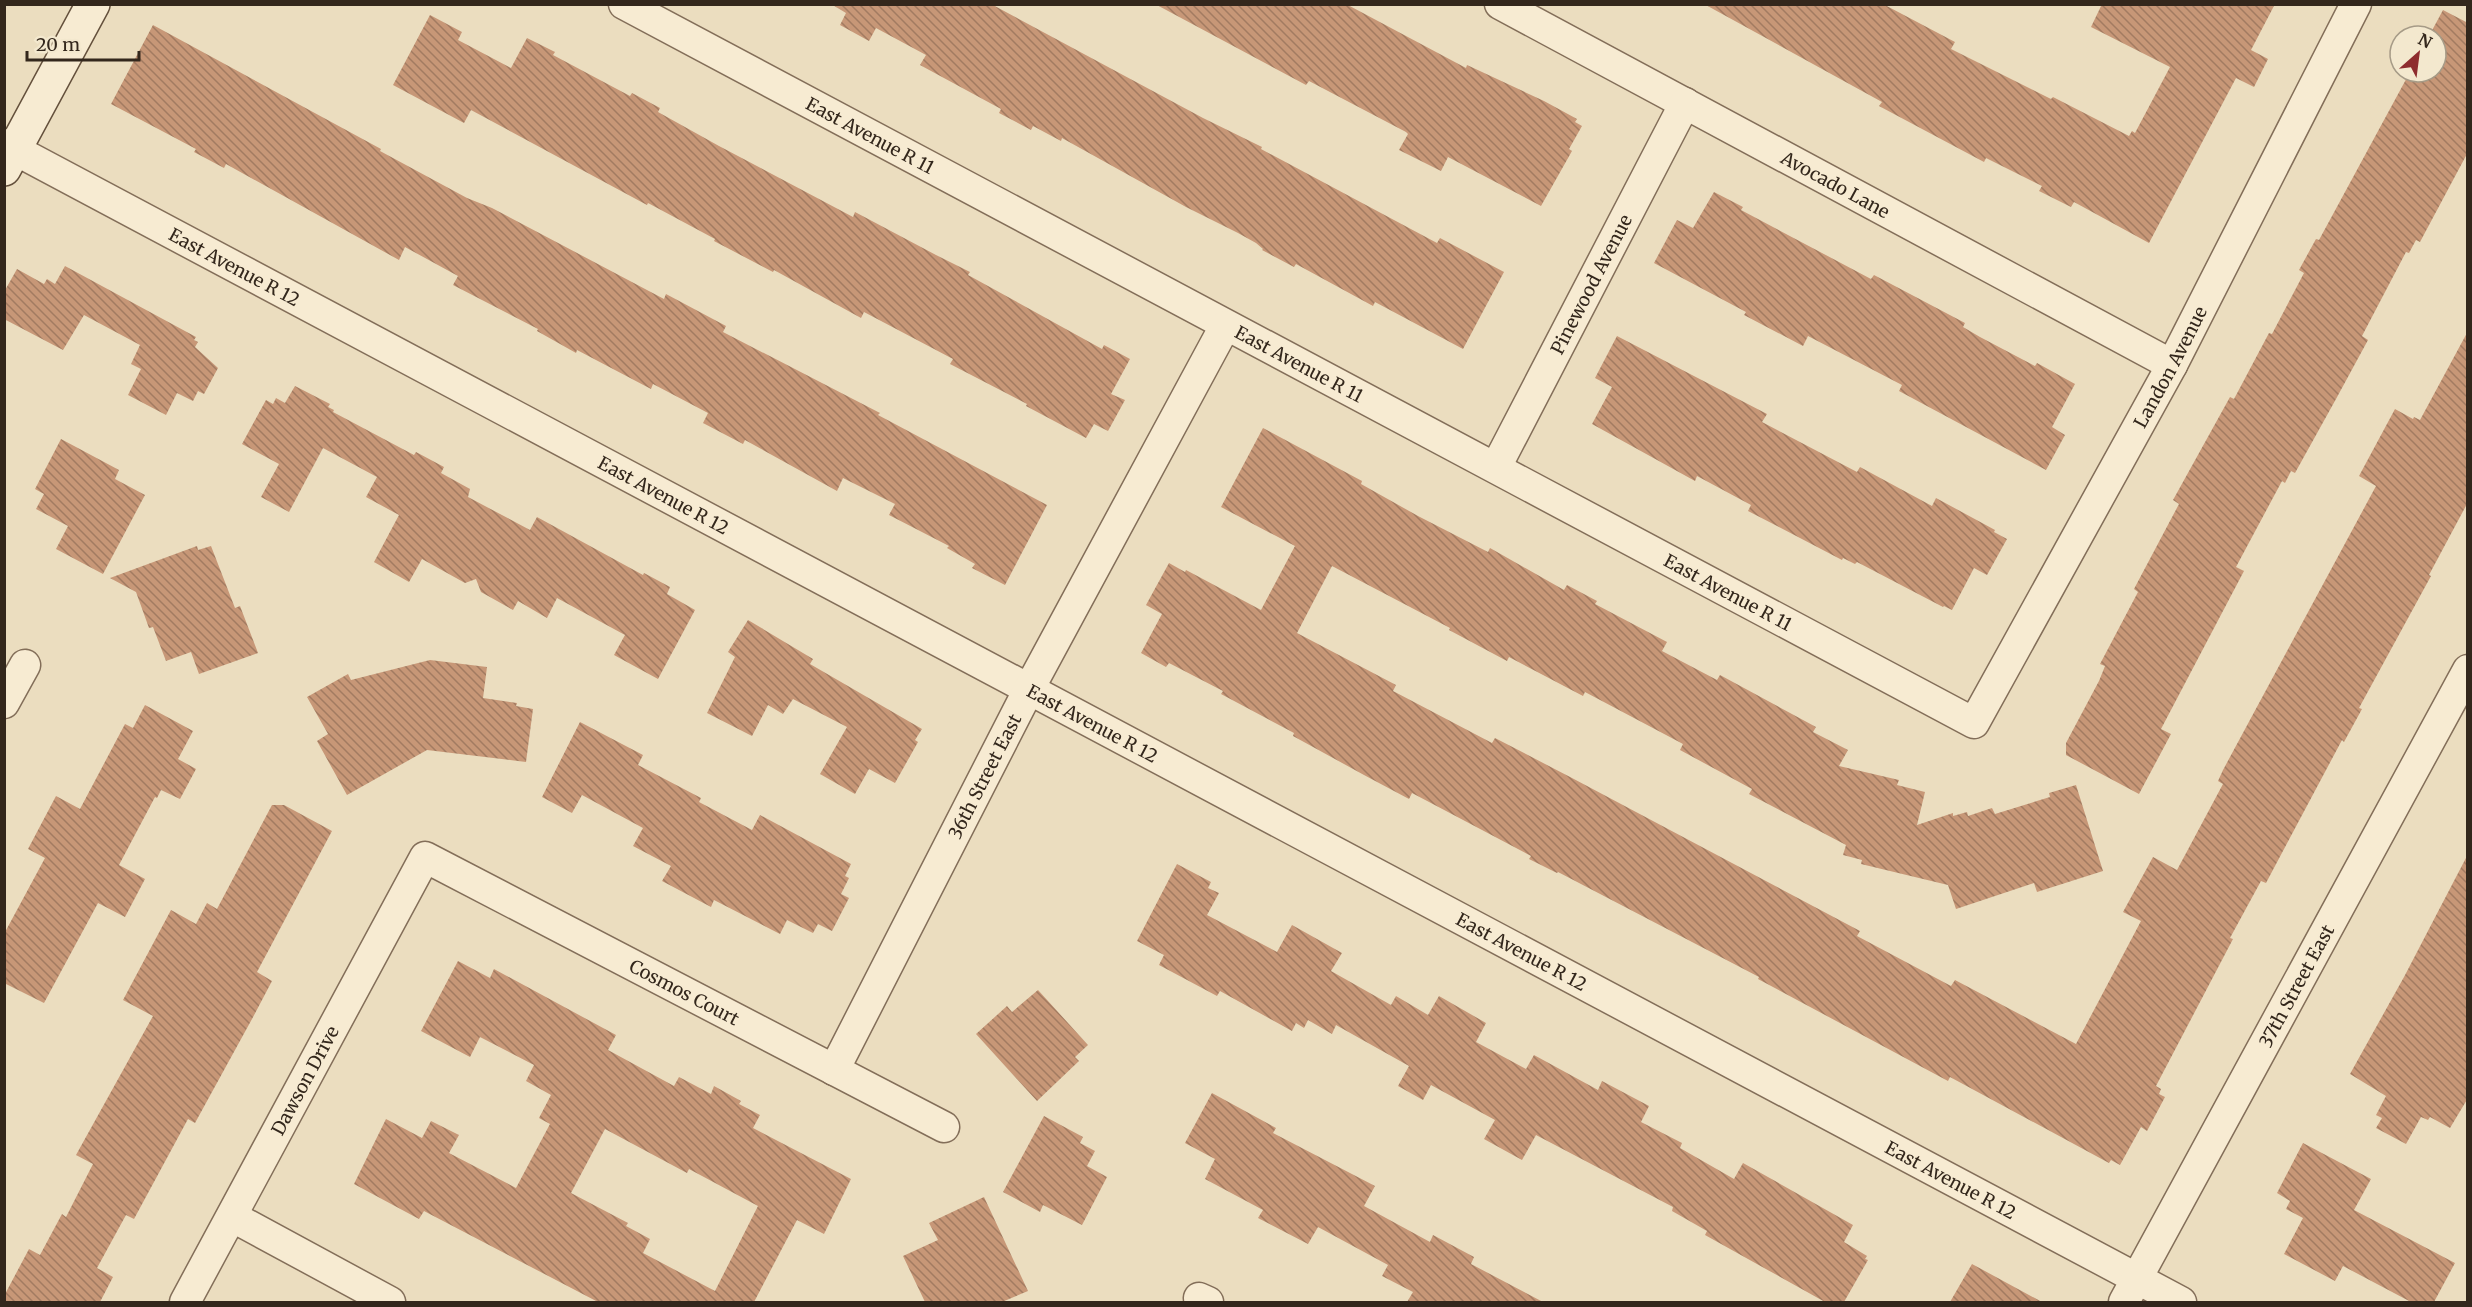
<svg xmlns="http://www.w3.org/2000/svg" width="2472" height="1307" font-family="Merriweather,serif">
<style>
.building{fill:url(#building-back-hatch);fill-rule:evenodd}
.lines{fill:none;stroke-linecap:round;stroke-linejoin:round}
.street-casing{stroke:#836e59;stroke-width:33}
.secondary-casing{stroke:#64503c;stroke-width:36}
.street{stroke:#f7ebd2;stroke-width:30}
.secondary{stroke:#f7ebd2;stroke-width:33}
.labels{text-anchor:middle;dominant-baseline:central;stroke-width:6;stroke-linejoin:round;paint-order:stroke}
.street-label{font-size:18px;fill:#33271c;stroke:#f3e8ce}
</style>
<defs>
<pattern id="building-back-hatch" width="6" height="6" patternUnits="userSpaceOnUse" patternTransform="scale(1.5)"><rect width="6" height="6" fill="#c79777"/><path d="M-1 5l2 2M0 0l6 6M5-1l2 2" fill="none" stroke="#a27b61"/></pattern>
</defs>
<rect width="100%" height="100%" fill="#ebddbf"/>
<!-- building -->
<path class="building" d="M 831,4 L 991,4 L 1203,118 L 1262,147 L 1261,149 L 1437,243 L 1440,238 L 1504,272 L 1463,349 L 1375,302 L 1373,306 L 1296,264 L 1294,267 L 1262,250 L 1263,249 L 1256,243 L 1238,233 L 1186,207 L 1062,138 L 1061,141 L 1033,126 L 1031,130 L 999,113 L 1001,109 L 920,65 L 926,55 L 876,28 L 869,41 L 840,25 L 846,13 Z
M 1155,4 L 1346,4 L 1466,68 L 1467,65 L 1544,101 L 1577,119 L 1575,122 L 1582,126 L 1569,149 L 1572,151 L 1541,206 L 1448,157 L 1441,171 L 1399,150 L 1408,134 L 1406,132 L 1309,81 L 1306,85 Z
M 1704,4 L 1883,4 L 1955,42 L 1951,49 L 2051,99 L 2053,97 L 2129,136 L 2132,131 L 2135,133 L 2170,67 L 2091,27 L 2102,4 L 2275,4 L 2251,50 L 2268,59 L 2254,87 L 2236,78 L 2149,243 L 2074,202 L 2071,207 L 2039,191 L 2042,186 L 1986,158 L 1984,162 L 1879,106 L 1882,102 Z
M 2443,10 L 2468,23 L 2468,152 L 2420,242 L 2416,240 L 2409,253 L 2406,252 L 2362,336 L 2368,340 L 2336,399 L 2295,473 L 2291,471 L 2285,483 L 2282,481 L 2236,567 L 2244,571 L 2161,729 L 2171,734 L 2139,794 L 2066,755 L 2066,743 L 2099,681 L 2105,666 L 2100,664 L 2138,592 L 2134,589 L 2179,504 L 2173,500 L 2230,397 L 2234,399 L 2269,333 L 2272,334 L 2304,273 L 2299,270 L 2316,239 L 2319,240 L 2410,72 L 2436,72 L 2436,36 L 2429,36 Z
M 430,15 L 462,32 L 458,40 L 511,68 L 527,38 L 555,52 L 553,55 L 630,96 L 632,93 L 660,108 L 658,112 L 719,146 L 853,217 L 855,212 L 936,255 L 970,272 L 968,275 L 1102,349 L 1104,345 L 1130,359 L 1111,394 L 1125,400 L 1108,431 L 1094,424 L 1086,438 L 1026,406 L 1027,404 L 950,364 L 953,359 L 864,312 L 861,318 L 774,270 L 773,272 L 714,241 L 715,239 L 648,203 L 647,205 L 471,110 L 464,123 L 393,85 Z
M 153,25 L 381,149 L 380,151 L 467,198 L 492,208 L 664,299 L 666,294 L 726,326 L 723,332 L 880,413 L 878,415 L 1047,505 L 1005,585 L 972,568 L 975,564 L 947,548 L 949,546 L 889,515 L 895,504 L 843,478 L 837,491 L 745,440 L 743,444 L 703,423 L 708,413 L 653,384 L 651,389 L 577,350 L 576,353 L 537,331 L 538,329 L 453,285 L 458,276 L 405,247 L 399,260 L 226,164 L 224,168 L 194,152 L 196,149 L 111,104 Z
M 1714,192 L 1743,207 L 1741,210 L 1871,279 L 1874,275 L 1965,323 L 1963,327 L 1980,337 L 2035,366 L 2037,363 L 2075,384 L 2052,427 L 2065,435 L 2046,470 L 1899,391 L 1902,385 L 1808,336 L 1803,346 L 1744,315 L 1746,312 L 1654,263 L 1677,220 L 1693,228 Z
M 65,266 L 196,337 L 194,340 L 198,342 L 195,347 L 218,368 L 204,394 L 198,391 L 193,401 L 177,393 L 166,415 L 128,395 L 141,369 L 131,364 L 140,345 L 84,315 L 63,350 L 4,319 L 4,292 L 17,269 L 44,284 L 47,279 L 55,284 Z
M 2468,331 L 2468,502 L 2429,575 L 2431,576 L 2359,708 L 2362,709 L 2344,742 L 2342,740 L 2266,883 L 2261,881 L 2230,938 L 2233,939 L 2156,1086 L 2161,1089 L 2159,1094 L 2165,1097 L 2147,1131 L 2141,1127 L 2120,1165 L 2111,1160 L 2109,1163 L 1950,1077 L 1948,1081 L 1758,979 L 1759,977 L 1558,872 L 1557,873 L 1529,859 L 1531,856 L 1412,793 L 1409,799 L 1364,775 L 1293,736 L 1294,733 L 1221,694 L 1223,691 L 1169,663 L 1166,667 L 1141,653 L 1162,614 L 1146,605 L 1169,563 L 1185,572 L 1186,570 L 1261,610 L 1295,546 L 1221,507 L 1263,428 L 1362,481 L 1361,484 L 1418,516 L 1488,552 L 1490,548 L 1564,590 L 1567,585 L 1597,601 L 1595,604 L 1667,642 L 1662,651 L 1717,680 L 1720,675 L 1816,727 L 1813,732 L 1848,750 L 1839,766 L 1899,780 L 1897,785 L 1925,792 L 1917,825 L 1953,813 L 1953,816 L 1967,812 L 1968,816 L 1992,808 L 1995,814 L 2050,797 L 2049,793 L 2076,785 L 2103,871 L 2037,892 L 2034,883 L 1956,909 L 1948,885 L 1861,864 L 1862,860 L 1843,855 L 1846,845 L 1749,794 L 1752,789 L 1680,750 L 1683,744 L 1585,692 L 1583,696 L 1509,657 L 1507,661 L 1449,630 L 1450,628 L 1332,566 L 1297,633 L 1396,685 L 1393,691 L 1492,743 L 1495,738 L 1572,778 L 1860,931 L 1857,936 L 1951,986 L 1955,980 L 2076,1044 L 2141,921 L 2123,912 L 2153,857 L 2177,870 L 2223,784 L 2218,781 L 2223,770 L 2376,486 L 2359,476 L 2395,409 L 2413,419 L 2414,417 L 2420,420 Z
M 1617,336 L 1767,414 L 1762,422 L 1857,472 L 1860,467 L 1932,506 L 1936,498 L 1995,530 L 1994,532 L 2007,539 L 1987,575 L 1974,568 L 1952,610 L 1944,606 L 1943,607 L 1857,562 L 1855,564 L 1843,558 L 1842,560 L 1779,527 L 1748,511 L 1751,505 L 1697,476 L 1695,481 L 1592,424 L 1612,387 L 1595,378 Z
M 295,386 L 330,404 L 328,407 L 334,410 L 333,412 L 414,455 L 416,452 L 444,467 L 441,473 L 470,489 L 468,497 L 530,530 L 537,517 L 643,575 L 644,573 L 670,587 L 667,594 L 695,610 L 658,679 L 614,655 L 625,635 L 557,598 L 547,618 L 518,601 L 513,610 L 481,592 L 476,579 L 465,583 L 422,559 L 409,582 L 374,562 L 399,515 L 366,497 L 377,477 L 323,448 L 289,512 L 261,497 L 279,464 L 242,444 L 266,400 L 273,404 L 276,398 L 285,403 Z
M 61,439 L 119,470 L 115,479 L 145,495 L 103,574 L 56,549 L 68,526 L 36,509 L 44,494 L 35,489 Z
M 197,546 L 198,550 L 211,546 L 235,608 L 240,606 L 258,653 L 199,674 L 191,652 L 166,661 L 153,627 L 149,628 L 136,592 L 110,578 Z
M 748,620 L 813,659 L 810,664 L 922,729 L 915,740 L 918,742 L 895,783 L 869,769 L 855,794 L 820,774 L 847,727 L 793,699 L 783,714 L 768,705 L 752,736 L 707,713 L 735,657 L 728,652 Z
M 430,660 L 487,667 L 483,698 L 517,703 L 516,706 L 533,709 L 526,762 L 427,750 L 347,795 L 317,741 L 328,734 L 307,697 L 348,674 L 351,680 Z
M 145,705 L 193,731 L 178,759 L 196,769 L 180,799 L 161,790 L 157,798 L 155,797 L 119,865 L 145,879 L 125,917 L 98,903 L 44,1003 L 4,983 L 4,934 L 45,858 L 28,849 L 56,796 L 80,809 L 125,724 L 133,728 Z
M 580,722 L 643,755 L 638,765 L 701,798 L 699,802 L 752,830 L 760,815 L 851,864 L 845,876 L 849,878 L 841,894 L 849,898 L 832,931 L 818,924 L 813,933 L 787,920 L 780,934 L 714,900 L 711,907 L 662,881 L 671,866 L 633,846 L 643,828 L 582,795 L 572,813 L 542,797 Z
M 272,805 L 284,805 L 332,831 L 257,972 L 272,981 L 252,1019 L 195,1123 L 188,1119 L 134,1219 L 126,1215 L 97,1268 L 113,1277 L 100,1302 L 4,1302 L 4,1296 L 29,1249 L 40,1255 L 62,1214 L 66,1217 L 93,1164 L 76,1155 L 153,1016 L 123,1000 L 171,910 L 196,924 L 207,903 L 217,909 Z
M 2468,854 L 2468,1098 L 2450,1128 L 2430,1117 L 2428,1120 L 2421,1117 L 2406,1144 L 2376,1128 L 2382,1118 L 2376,1115 L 2386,1096 L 2350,1074 L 2404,977 Z
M 1177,864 L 1211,882 L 1208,888 L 1219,893 L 1207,915 L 1277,952 L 1292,925 L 1342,953 L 1331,971 L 1391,1005 L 1396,996 L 1428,1015 L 1439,996 L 1486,1023 L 1476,1042 L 1526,1069 L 1534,1055 L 1598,1090 L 1602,1081 L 1649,1106 L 1641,1122 L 1682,1143 L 1680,1148 L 1734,1179 L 1743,1163 L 1853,1225 L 1844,1242 L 1867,1256 L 1865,1259 L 1868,1260 L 1844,1302 L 1825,1302 L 1705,1235 L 1707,1231 L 1672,1211 L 1673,1207 L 1536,1135 L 1522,1160 L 1484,1139 L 1495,1120 L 1431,1085 L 1423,1100 L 1398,1086 L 1409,1066 L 1336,1025 L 1332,1034 L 1308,1020 L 1304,1028 L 1296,1023 L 1292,1031 L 1220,991 L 1217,996 L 1159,965 L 1164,955 L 1137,941 Z
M 458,961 L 490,978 L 494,969 L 616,1035 L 608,1050 L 674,1086 L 679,1077 L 711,1094 L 714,1086 L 741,1101 L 739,1104 L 760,1115 L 753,1128 L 851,1179 L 824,1234 L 797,1220 L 754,1302 L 598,1302 L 424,1211 L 419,1219 L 354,1184 L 386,1119 L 422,1138 L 431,1121 L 459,1135 L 449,1153 L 516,1188 L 550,1124 L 539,1118 L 551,1095 L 526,1081 L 534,1065 L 480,1037 L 470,1057 L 421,1031 ZM 605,1129 L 687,1173 L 689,1169 L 758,1206 L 715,1291 L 643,1253 L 650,1239 L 626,1226 L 628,1223 L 571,1193 Z
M 1038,990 L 1088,1045 L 1075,1057 L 1079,1061 L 1037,1101 L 976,1034 L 1007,1006 L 1012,1012 Z
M 1212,1093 L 1276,1128 L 1273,1133 L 1375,1186 L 1364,1206 L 1430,1242 L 1433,1235 L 1474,1257 L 1471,1264 L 1543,1302 L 1407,1302 L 1413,1292 L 1382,1276 L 1388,1265 L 1318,1227 L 1308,1244 L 1258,1218 L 1263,1210 L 1205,1179 L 1215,1159 L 1185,1143 Z
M 1044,1116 L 1083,1137 L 1080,1143 L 1095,1151 L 1087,1166 L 1107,1177 L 1082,1225 L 1043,1205 L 1040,1212 L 1003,1192 Z
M 2303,1143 L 2371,1179 L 2354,1210 L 2455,1263 L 2434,1302 L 2411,1302 L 2343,1266 L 2335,1281 L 2284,1254 L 2303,1218 L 2286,1209 L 2290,1201 L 2277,1193 Z
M 984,1197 L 1028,1291 L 1002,1302 L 925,1302 L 903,1256 L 938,1240 L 929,1223 Z
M 1972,1264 L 2042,1302 L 1950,1302 Z"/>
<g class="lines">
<!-- street casing -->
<g class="street-casing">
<g id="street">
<path id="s1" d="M 624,4 L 1974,723 L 2172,365 L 2356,4"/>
<path id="s2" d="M 1500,4 L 2172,365"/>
<path id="s3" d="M 4,144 L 2181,1302"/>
<path id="s4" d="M 1496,467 L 1685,103"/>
<path d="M 4,703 L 25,665"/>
<path id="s5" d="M 834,1070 L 1029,689 L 1225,326"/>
<path d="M 233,1217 L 390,1302"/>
<path d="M 1199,1298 L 1208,1302"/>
<path id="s6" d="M 185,1302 L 425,857 L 944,1127"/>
<path id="s7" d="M 2124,1302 L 2468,670"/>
</g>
</g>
<!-- secondary casing -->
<g class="secondary-casing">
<path id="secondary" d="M 4,169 L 93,4"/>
</g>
<!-- street -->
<use href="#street" class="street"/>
<!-- secondary -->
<use href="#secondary" class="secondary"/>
</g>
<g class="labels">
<!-- street labels -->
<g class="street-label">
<text stroke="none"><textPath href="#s1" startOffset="279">East Avenue R 11</textPath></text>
<text stroke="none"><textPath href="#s2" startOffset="381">Avocado Lane</textPath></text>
<text stroke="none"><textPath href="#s3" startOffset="261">East Avenue R 12</textPath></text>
<text stroke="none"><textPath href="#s4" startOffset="206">Pinewood Avenue</textPath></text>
<text stroke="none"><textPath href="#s1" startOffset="765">East Avenue R 11</textPath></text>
<text stroke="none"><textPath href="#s1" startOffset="1936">Landon Avenue</textPath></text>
<text stroke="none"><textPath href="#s3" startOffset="747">East Avenue R 12</textPath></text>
<text stroke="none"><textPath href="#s1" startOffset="1251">East Avenue R 11</textPath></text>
<text stroke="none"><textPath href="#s3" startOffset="1233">East Avenue R 12</textPath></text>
<text stroke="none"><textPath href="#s5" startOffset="330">36th Street East</textPath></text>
<text stroke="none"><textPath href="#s3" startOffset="1719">East Avenue R 12</textPath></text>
<text stroke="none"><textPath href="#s7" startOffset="360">37th Street East</textPath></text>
<text stroke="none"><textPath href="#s6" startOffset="798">Cosmos Court</textPath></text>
<text stroke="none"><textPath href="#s6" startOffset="252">Dawson Drive</textPath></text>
<text stroke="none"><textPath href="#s3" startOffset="2205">East Avenue R 12</textPath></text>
</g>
</g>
<!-- border -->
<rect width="2472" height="1307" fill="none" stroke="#33271c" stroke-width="12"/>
<!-- north arrow -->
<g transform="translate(2418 54) rotate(28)"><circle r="28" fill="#f3e8ce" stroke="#a69b87" stroke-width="1.5"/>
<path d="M0-4.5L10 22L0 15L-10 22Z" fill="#8e2c2e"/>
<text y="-9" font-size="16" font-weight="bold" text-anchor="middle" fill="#33271c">N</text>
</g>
<!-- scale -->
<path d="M27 51v9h112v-9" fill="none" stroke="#33271c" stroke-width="3"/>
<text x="36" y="51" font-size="18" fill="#33271c" stroke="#f3e8ce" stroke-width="4.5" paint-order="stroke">20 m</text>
</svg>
